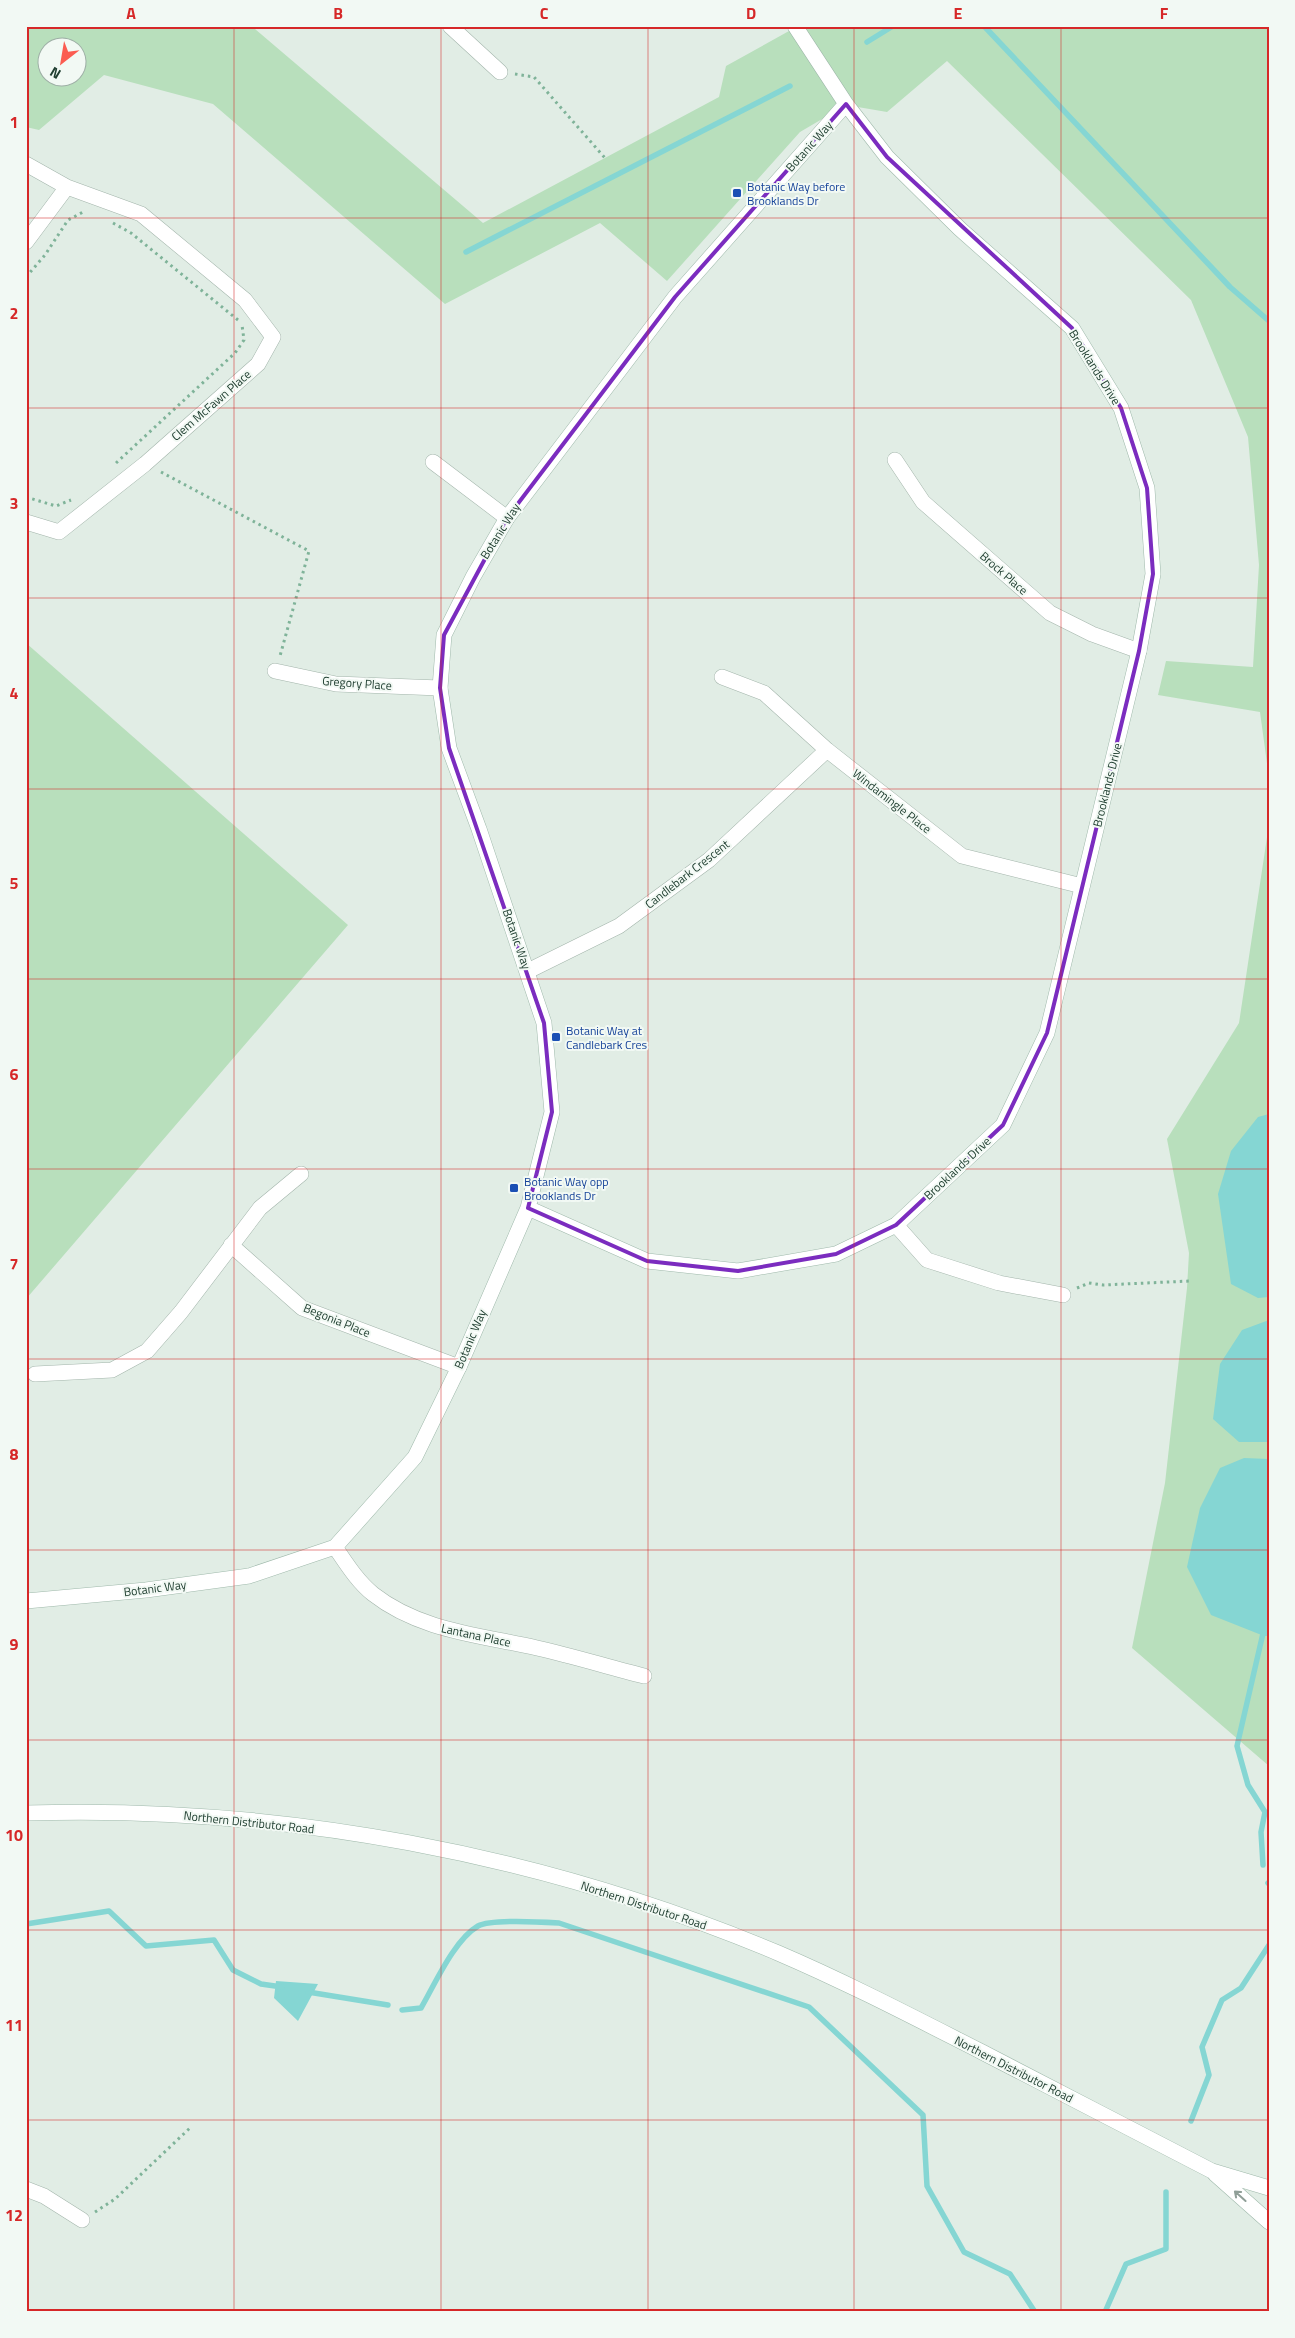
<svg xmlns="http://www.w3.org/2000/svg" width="1295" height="2338" font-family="'Titillium Web',sans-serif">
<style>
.green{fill:#b8dfbc;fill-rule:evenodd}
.water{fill:#85d6d3}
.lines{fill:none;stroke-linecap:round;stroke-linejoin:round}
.stream{stroke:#85d6d3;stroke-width:5.5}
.street-casing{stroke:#a3b5ab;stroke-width:16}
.secondary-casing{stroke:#9fb9ab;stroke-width:16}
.path{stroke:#7fb399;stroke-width:3;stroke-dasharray:2.5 4;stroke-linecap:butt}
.street{stroke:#fff;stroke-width:15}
.secondary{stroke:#fff;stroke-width:15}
.oneway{stroke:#909f98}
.marked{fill:none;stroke:#7b2cbf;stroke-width:4;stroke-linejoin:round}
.grid{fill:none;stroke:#d62828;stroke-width:1;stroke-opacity:0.55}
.transit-dot{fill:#1a4fb4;stroke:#f2f9f4;stroke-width:2}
.labels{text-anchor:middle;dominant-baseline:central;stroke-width:4;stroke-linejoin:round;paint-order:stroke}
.street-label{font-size:12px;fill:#203f31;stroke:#f2f9f4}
.transit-label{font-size:12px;fill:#164399;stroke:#f2f9f4;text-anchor:start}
.neatline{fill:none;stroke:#d62828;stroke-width:2}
.grid-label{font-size:16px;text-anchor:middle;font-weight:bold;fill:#d62828}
</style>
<rect width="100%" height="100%" fill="#e1ede5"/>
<!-- green -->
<path class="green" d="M 26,26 L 245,26 L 255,29 L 483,223 L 719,97 L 726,66 L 798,26 L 1269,26 L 1269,778 L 1260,712 L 1158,695 L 1166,661 L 1253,667 L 1259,565 L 1248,437 L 1191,300 L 947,61 L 887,112 L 846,105 L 800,132 L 667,281 L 600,223 L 445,304 L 213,104 L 104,75 L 39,130 L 26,127 ZM 48,48 L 78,48 L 78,78 L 48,78 Z
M 26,643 L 348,925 L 26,1299 Z
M 1269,824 L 1269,1766 L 1132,1648 L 1165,1483 L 1187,1288 L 1189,1253 L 1167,1139 L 1239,1023 Z"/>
<!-- water -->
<path class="water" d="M 1269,1114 L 1269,1297 L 1258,1298 L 1231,1284 L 1218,1194 L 1231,1151 L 1258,1117 Z
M 1269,1320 L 1269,1442 L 1239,1442 L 1213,1419 L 1220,1364 L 1242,1330 Z
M 1244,1458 L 1269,1459 L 1269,1636 L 1264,1636 L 1211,1615 L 1187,1567 L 1200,1508 L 1220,1468 Z
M 276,1981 L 318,1984 L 298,2021 L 274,1998 Z"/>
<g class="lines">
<!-- stream -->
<path class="stream" d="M 984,26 L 1230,287 L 1269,321
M 867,42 L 893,26
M 466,252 L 790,86
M 1263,1865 L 1261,1832 L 1265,1812 L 1248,1785 L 1237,1746 L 1264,1629
M 1268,1883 L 1269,1884
M 26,1924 L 109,1911 L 146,1946 L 214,1940 L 233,1970 L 261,1984 L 282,1987
M 308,1992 L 388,2005
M 402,2010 L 421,2008 C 435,1984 454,1940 478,1926 C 491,1919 543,1922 559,1923 L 809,2007 L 923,2115 L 927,2186 L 964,2252 L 1010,2274 L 1035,2312
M 1191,2121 L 1209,2075 L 1202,2047 L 1222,2000 L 1241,1988 L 1269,1945
M 1105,2312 L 1126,2264 L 1166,2249 L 1166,2192"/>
<!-- street casing -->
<g class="street-casing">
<path id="street" d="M 450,26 L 500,72
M 26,164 L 67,187 L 141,214 L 245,300 L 273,337 L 258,364 L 145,464 L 59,532 L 26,522
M 26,242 L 67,187
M 895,460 L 923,502 L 1050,613 L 1092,634 L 1139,651
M 433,462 L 507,518
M 275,671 L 336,684 L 440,688
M 722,677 L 764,693 L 827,750 L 962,856 L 1082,886
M 528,971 L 619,926 L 709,860 L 827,750
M 896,1225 L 927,1260 L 999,1283 L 1063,1295
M 231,1245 L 302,1308 L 459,1367
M 35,1374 L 112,1370 L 147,1351 L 181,1312 L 260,1208 L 301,1174
M 335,1547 C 346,1563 357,1581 373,1594 C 420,1631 481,1635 537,1648 C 573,1656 608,1667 644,1676
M 26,2189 L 44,2196 L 82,2220"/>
</g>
<!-- secondary casing -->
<g class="secondary-casing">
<path id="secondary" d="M 528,1208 L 647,1261 L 738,1271 L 836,1254 L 896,1225 L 1003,1125 L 1047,1033 L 1139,651 L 1153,574 L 1147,488 L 1121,408 L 1072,328 L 960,229 L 887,157 L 846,104 L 795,26
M 26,1601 L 146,1590 L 249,1576 L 335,1547 L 415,1457 L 459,1367 L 528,1208 L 552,1112 L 544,1023 L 479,829 L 449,748 L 440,688 L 444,635 L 473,577 L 507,518 L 675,297 L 846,104
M 26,1813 C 282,1805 542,1854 778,1953 C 848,1983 915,2018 982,2052 C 1059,2092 1135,2131 1212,2171 L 1269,2188
M 1215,2174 L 1269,2222"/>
</g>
<!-- path -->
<path class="path" d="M 515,74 L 534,77 L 605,158
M 113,223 L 131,233 L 238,320
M 26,277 L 45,255 L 68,220 L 85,211
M 116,463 L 235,353 L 244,340 L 242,325
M 161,472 L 309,551 L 280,656
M 26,497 L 56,506 L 71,500
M 1077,1288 L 1089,1283 L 1103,1285 L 1190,1281
M 95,2212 L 115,2199 L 191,2127"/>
<!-- street -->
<use href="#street" class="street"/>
<!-- secondary -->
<use href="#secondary" class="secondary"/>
</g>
<!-- one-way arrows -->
<defs><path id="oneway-shaft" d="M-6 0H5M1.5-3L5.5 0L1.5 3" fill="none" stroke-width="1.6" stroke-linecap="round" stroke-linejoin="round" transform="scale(1.25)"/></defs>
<use class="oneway" href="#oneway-shaft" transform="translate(1240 2196) rotate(-138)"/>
<!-- marked area -->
<path class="marked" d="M 846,104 L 887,157 L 1072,328 L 1121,408 L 1147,488 L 1153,574 L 1139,651 L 1047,1033 L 1003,1125 L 896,1225 L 836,1254 L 738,1271 L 647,1261 L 528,1208 L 552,1112 L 544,1023 L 449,748 L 440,688 L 444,635 L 507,518 L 675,297 Z"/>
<!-- grid -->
<path class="grid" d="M 234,26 L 234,2312M 441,26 L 441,2312M 648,26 L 648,2312M 854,26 L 854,2312M 1061,26 L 1061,2312M 26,218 L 1269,218M 26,408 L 1269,408M 26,598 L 1269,598M 26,789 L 1269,789M 26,979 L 1269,979M 26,1169 L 1269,1169M 26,1359 L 1269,1359M 26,1550 L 1269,1550M 26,1740 L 1269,1740M 26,1930 L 1269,1930M 26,2120 L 1269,2120"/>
<!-- markers -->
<g class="transit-dot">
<rect x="732" y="188" width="10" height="10" rx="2.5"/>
<rect x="551" y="1032" width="10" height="10" rx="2.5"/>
<rect x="509" y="1183" width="10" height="10" rx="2.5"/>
</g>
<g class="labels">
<!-- street labels -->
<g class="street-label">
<text transform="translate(809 146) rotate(-48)">Botanic Way</text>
<text transform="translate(1095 367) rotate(58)">Brooklands Drive</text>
<text transform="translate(211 405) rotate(-41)">Clem McFawn Place</text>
<text transform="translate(500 531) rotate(-58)">Botanic Way</text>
<text transform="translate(1004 573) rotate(41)">Brock Place</text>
<text transform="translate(357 683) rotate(4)">Gregory Place</text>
<text transform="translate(1107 785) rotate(-76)">Brooklands Drive</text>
<text transform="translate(892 801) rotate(38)">Windamingle Place</text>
<text transform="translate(687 874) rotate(-38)">Candlebark Crescent</text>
<text transform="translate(517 939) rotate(71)">Botanic Way</text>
<text transform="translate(957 1168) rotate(-43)">Brooklands Drive</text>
<text transform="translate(337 1320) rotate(22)">Begonia Place</text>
<text transform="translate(470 1339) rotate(-67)">Botanic Way</text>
<text transform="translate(155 1588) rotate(-7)">Botanic Way</text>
<text transform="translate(476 1635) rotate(12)">Lantana Place</text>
<text transform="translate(249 1822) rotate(6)">Northern Distributor Road</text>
<text transform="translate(644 1905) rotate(18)">Northern Distributor Road</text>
<text transform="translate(1014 2069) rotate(27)">Northern Distributor Road</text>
</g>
<!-- transit labels -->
<g class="transit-label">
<text x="747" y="186">Botanic Way before<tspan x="747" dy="14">Brooklands Dr</tspan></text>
<text x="566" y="1030">Botanic Way at<tspan x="566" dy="14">Candlebark Cres</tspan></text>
<text x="524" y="1181">Botanic Way opp<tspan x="524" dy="14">Brooklands Dr</tspan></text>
</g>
</g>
<!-- border -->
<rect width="1295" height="2338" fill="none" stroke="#f2f9f4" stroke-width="55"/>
<!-- north arrow -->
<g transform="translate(62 62) rotate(211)"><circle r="24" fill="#f2f9f4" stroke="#9eafa6"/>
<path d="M0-4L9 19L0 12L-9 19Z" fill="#fb5c51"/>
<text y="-8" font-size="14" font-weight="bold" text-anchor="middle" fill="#203f31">N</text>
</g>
<rect x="28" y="28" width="1240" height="2282" class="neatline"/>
<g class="grid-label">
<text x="131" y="19">A</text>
<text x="338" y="19">B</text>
<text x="544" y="19">C</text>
<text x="751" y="19">D</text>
<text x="958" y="19">E</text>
<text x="1164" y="19">F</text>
<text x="14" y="128">1</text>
<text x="14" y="319">2</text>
<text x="14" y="509">3</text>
<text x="14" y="699">4</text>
<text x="14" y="889">5</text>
<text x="14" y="1080">6</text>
<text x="14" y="1270">7</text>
<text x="14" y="1460">8</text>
<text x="14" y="1650">9</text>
<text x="14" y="1841">10</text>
<text x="14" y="2031">11</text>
<text x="14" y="2221">12</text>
</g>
</svg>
